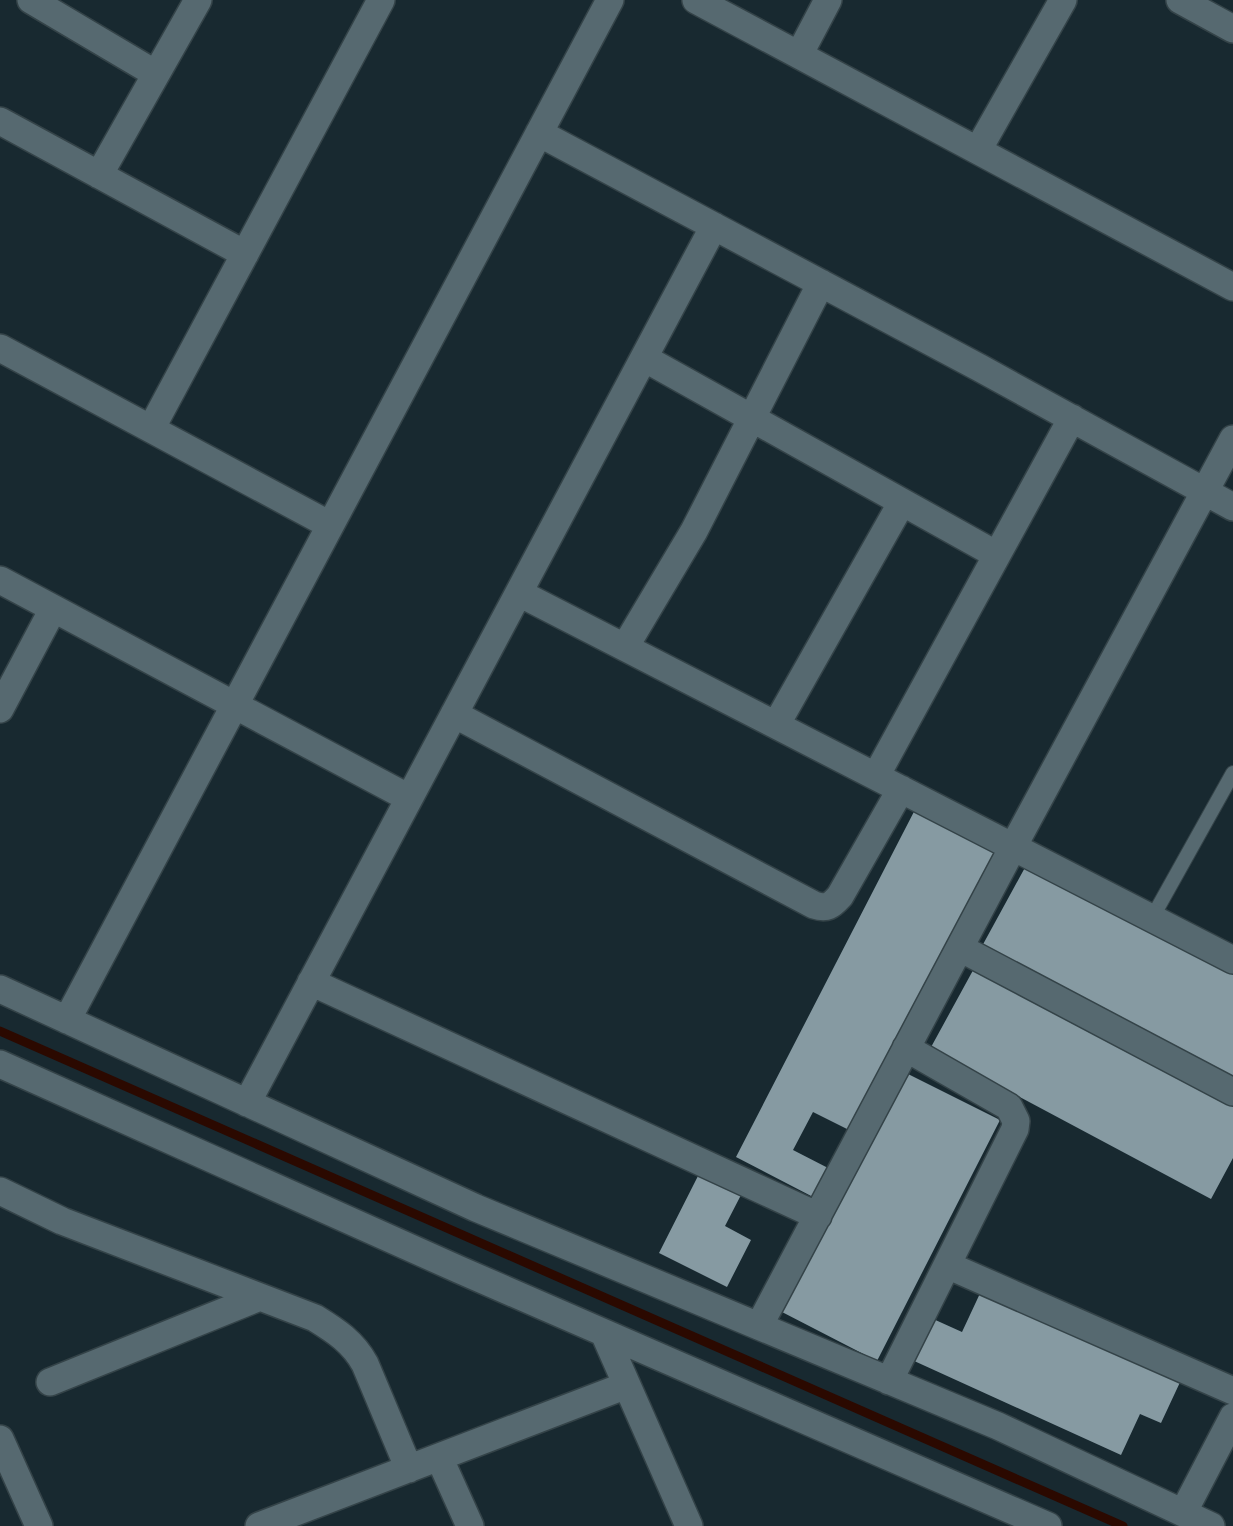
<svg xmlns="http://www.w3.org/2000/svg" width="1233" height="1526" font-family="Raleway,sans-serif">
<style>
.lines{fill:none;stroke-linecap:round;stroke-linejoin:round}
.stream{stroke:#2b0900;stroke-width:9}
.building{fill:#869aa2}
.lane-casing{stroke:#344348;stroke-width:16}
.street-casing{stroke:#344348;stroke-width:30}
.lane{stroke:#566970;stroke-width:14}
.street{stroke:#566970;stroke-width:27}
</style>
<rect width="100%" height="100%" fill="#182930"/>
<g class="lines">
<!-- stream -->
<path class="stream" d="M 0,1031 L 1123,1526"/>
</g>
<!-- building -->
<path class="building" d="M 920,800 L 1002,843 L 853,1132 L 813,1112 L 793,1150 L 830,1169 L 815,1198 L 736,1157 Z
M 1028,862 L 1233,972 L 1233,1083 L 981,948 Z
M 977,963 L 1233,1101 L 1233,1158 L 1211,1199 L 930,1049 Z
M 904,1072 L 1000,1120 L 877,1361 L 782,1312 Z
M 699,1174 L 741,1195 L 725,1226 L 751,1240 L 727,1287 L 659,1253 Z
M 983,1287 L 1182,1378 L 1161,1423 L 1140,1414 L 1121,1455 L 912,1360 L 931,1318 L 962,1332 Z"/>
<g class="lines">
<!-- lane casing -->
<g class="lane-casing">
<path id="lane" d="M 1152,918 L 1233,773"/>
</g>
<!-- street casing -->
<g class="street-casing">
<path id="street" d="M 31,0 L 156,74
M 696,0 L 1233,287
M 1180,0 L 1233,29
M 799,55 L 828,0
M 0,121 L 245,254
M 539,133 L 980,368 L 1233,507
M 978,150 L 1063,0
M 99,175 L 198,0
M 0,348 L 330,525
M 644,358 L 997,555
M 151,429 L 381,0
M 0,580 L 409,798
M 519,593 L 1233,960
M 625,647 L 694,531 L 821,283
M 0,709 L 53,609
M 454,714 L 814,905 C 827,909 831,906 840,896 L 901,789
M 776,725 L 902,502
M 876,776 L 1072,418
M 960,948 L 1233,1092
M 311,982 L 818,1216
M 0,989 L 476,1208 L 998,1426 L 1211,1526
M 67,1020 L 610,0
M 0,1064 L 460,1270 L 1048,1526
M 247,1103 L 714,226
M 0,1191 L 62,1221 L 315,1318 C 336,1331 353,1342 365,1364 L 409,1469
M 947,1265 L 1233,1391
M 759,1326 L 1013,847 L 1233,439
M 604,1333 L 689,1526
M 889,1381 L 1015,1129 L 1016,1121 L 1009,1107 L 906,1048
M 50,1382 L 260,1297
M 0,1439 L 39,1526
M 439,1457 L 470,1526
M 1183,1513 L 1233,1417
M 259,1526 L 627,1385"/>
</g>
<!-- lane -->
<use href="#lane" class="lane"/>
<!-- street -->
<use href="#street" class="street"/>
</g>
</svg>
